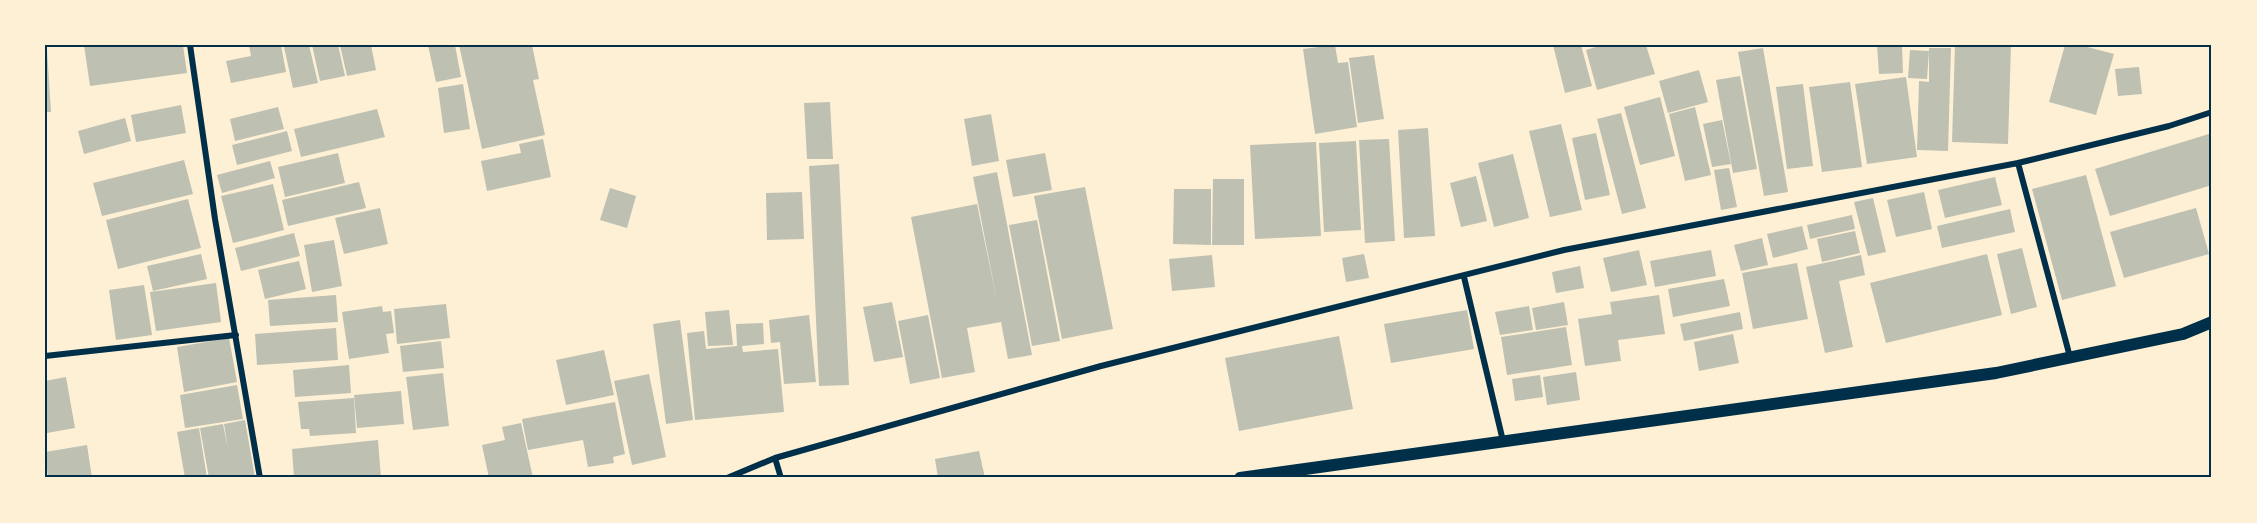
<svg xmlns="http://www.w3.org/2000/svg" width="2257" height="523" font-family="'Zilla Slab',serif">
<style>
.building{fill:#bec0b2}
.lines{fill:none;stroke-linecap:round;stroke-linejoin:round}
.minor{stroke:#003049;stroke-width:6}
.secondary{stroke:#003049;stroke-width:12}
.neatline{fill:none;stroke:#003049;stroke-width:2}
</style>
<rect width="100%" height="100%" fill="#fdf0d5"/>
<!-- building -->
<path class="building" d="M 84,45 L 183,45 L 187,73 L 90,86 Z
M 249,45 L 281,45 L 286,72 L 231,83 L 226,61 L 251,56 Z
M 293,45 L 309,45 L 318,83 L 293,88 L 284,47 Z
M 312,45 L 338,45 L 345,76 L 320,81 Z
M 340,45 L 371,45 L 376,70 L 347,76 Z
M 428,45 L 455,45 L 461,77 L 436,82 Z
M 459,45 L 532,45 L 539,79 L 533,80 L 545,135 L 482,149 Z
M 1335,45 L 1338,63 L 1348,62 L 1357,127 L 1315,134 L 1303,49 Z
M 1553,45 L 1581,45 L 1592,86 L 1565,93 Z
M 1602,45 L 1646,45 L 1655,74 L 1597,90 L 1586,50 Z
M 1877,45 L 1902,45 L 1903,73 L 1879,74 Z
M 1955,45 L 2011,45 L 2008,144 L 1952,142 Z
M 2065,45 L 2080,45 L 2114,54 L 2096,115 L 2049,102 Z
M 1763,48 L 1788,192 L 1764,196 L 1738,52 Z
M 1929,48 L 1951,48 L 1948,151 L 1917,150 L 1919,81 L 1929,82 Z
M 45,50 L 47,50 L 51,112 L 45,112 Z
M 1910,50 L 1929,51 L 1927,79 L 1908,78 Z
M 1374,55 L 1384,119 L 1358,123 L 1349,58 Z
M 2139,67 L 2142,94 L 2118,96 L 2115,69 Z
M 1699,70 L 1708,102 L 1668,113 L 1659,81 Z
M 1740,76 L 1757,169 L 1733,173 L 1716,80 Z
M 1906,77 L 1917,157 L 1867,164 L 1855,84 Z
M 1850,82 L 1862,167 L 1822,172 L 1809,87 Z
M 463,84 L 470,129 L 444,133 L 438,88 Z
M 1803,84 L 1813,166 L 1787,169 L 1776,87 Z
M 1660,97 L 1675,156 L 1640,165 L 1624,107 Z
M 830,102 L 833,159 L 807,159 L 804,103 Z
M 181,105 L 186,133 L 136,142 L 131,115 Z
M 278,107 L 284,129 L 235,141 L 230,119 Z
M 1695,107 L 1711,175 L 1685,181 L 1669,114 Z
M 377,109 L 385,137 L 301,157 L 294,129 Z
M 1621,113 L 1646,208 L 1622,214 L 1597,119 Z
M 991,114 L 999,161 L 972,166 L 964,119 Z
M 125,118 L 131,141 L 84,154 L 78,131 Z
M 1722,120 L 1731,164 L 1712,167 L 1703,124 Z
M 1561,124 L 1582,210 L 1550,217 L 1529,131 Z
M 1428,128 L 1435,236 L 1404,238 L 1398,130 Z
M 287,131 L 292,151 L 237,165 L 232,145 Z
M 1596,133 L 1610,195 L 1585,200 L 1572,138 Z
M 2212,133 L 2212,185 L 2110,216 L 2095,169 Z
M 543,139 L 551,177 L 487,191 L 481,161 L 521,153 L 519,144 Z
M 1389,139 L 1395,241 L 1365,243 L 1359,140 Z
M 1356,141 L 1361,230 L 1324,232 L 1319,143 Z
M 1316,142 L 1321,236 L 1255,239 L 1250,145 Z
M 338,153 L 345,183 L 285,197 L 278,167 Z
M 1045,153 L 1052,190 L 1013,197 L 1006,160 Z
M 1513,154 L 1529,218 L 1494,227 L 1478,163 Z
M 184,160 L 193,194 L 102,216 L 93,183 Z
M 270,161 L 275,178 L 222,193 L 217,175 Z
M 839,164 L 849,385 L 819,386 L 809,166 Z
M 1729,168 L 1737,207 L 1721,210 L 1714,170 Z
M 997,172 L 1032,355 L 1008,359 L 1001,322 L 967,328 L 975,372 L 942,378 L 911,217 L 977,204 L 997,301 L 973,177 Z
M 2086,175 L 2116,286 L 2062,300 L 2032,189 Z
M 1476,176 L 1487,221 L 1461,227 L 1450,183 Z
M 1995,177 L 2002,205 L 1945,218 L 1938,190 Z
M 1213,179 L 1244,179 L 1244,245 L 1212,245 Z
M 359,182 L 366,208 L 288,226 L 282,200 Z
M 273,184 L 284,230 L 233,243 L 221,196 Z
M 1085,187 L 1113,329 L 1062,339 L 1034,196 Z
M 610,188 L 636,196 L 627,228 L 600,220 Z
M 1174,189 L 1211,189 L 1211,245 L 1173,244 Z
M 802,192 L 804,239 L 767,240 L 766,193 Z
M 1924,192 L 1932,229 L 1896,237 L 1887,200 Z
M 1873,198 L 1886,252 L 1868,256 L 1854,202 Z
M 188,199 L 201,248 L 118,269 L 106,220 Z
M 380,208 L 388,244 L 344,254 L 335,218 Z
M 2196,208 L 2209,254 L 2124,278 L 2110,232 Z
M 2010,209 L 2015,232 L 1942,248 L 1937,226 Z
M 1852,215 L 1855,229 L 1810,239 L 1807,225 Z
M 1037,220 L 1060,341 L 1032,346 L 1009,225 Z
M 1802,226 L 1808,249 L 1773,258 L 1767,234 Z
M 1855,231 L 1860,253 L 1822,262 L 1817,239 Z
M 294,233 L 300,256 L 241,271 L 235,248 Z
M 1762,238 L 1768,265 L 1741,271 L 1734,245 Z
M 334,240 L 342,286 L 312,292 L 304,245 Z
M 2022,248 L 2037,307 L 2011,314 L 1997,254 Z
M 1639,250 L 1647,285 L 1611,292 L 1603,258 Z
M 1711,250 L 1716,276 L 1655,287 L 1650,261 Z
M 201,254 L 207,279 L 153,291 L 147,266 Z
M 1364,254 L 1369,278 L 1346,282 L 1342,258 Z
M 1987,254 L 2002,315 L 1886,343 L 1870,283 Z
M 1212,255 L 1215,287 L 1172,291 L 1169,259 Z
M 1861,255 L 1865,275 L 1839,281 L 1853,347 L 1825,353 L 1806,267 Z
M 299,261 L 306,289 L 265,299 L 258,270 Z
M 1797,263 L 1808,319 L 1753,329 L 1742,273 Z
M 1580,266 L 1584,288 L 1556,293 L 1552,272 Z
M 1724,279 L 1730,306 L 1673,317 L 1668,289 Z
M 216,283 L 221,322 L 156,331 L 150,292 Z
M 144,285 L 152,335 L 116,340 L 109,290 Z
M 336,295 L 338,322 L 270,326 L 268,300 Z
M 1659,295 L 1665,334 L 1618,340 L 1621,361 L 1585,366 L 1578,319 L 1612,314 L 1610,302 Z
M 892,302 L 903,357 L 874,362 L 863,307 Z
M 1564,302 L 1568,325 L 1536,330 L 1532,308 Z
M 446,304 L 450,338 L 397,344 L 394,309 Z
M 382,306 L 383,312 L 391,311 L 394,333 L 386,334 L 389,353 L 349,359 L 342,312 Z
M 1529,306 L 1533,330 L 1500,335 L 1495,312 Z
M 729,310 L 733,345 L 708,346 L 705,312 Z
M 1467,310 L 1474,349 L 1391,363 L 1384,324 Z
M 1740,312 L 1743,329 L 1684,341 L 1680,324 Z
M 809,315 L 816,382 L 784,384 L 780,342 L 771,343 L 769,320 Z
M 928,315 L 940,378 L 910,384 L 898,321 Z
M 680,320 L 693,420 L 666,424 L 653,324 Z
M 763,323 L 764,344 L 742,346 L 743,352 L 778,349 L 784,412 L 695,420 L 687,333 L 704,331 L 706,349 L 737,346 L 736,324 Z
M 1566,327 L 1572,365 L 1507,375 L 1501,337 Z
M 336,328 L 338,360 L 257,365 L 255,334 Z
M 1733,334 L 1739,363 L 1699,371 L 1694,342 Z
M 1339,336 L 1353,409 L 1239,431 L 1225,358 Z
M 229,338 L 237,382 L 184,392 L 177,347 Z
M 441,341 L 444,368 L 403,372 L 400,346 Z
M 604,350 L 614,395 L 566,405 L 556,360 Z
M 349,365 L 351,393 L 295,397 L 293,370 Z
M 1576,372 L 1580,400 L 1547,405 L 1543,377 Z
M 443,373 L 449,426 L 413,430 L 406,377 Z
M 649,374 L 666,457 L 632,465 L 614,381 Z
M 1540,375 L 1543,397 L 1515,401 L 1512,379 Z
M 66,377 L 75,428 L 47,433 L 45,419 L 45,381 Z
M 237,385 L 243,419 L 185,428 L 180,395 Z
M 401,391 L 404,424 L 357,428 L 354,395 Z
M 354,398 L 356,433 L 310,436 L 309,429 L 301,429 L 298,402 Z
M 615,402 L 625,454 L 613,457 L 614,463 L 588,467 L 583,440 L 528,450 L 522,419 Z
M 245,420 L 255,478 L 209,478 L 200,428 L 223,424 L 228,449 L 224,424 Z
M 521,423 L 533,478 L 489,478 L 482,445 L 505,440 L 502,427 Z
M 199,428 L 207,478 L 185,478 L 177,432 Z
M 378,440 L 381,478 L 294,478 L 292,449 Z
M 87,445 L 92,478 L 48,478 L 45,452 Z
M 979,451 L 985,478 L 938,478 L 935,459 Z"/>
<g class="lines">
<!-- minor -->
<path class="minor" d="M 190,45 L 215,219 L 260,478
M 2018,163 L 2070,357
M 1464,277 L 1503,441
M 45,356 L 236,335
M 775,458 L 781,478
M 727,478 L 775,458 L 1101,366 L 1564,250 L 2018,163 L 2169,126 L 2212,112"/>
<!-- secondary -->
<path class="secondary" d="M 1240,478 L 1996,373 L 2183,334 L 2212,322"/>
</g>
<!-- border -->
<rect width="2257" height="523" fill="none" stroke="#fdf0d5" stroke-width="93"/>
<rect x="46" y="46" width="2164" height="430" class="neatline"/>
</svg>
